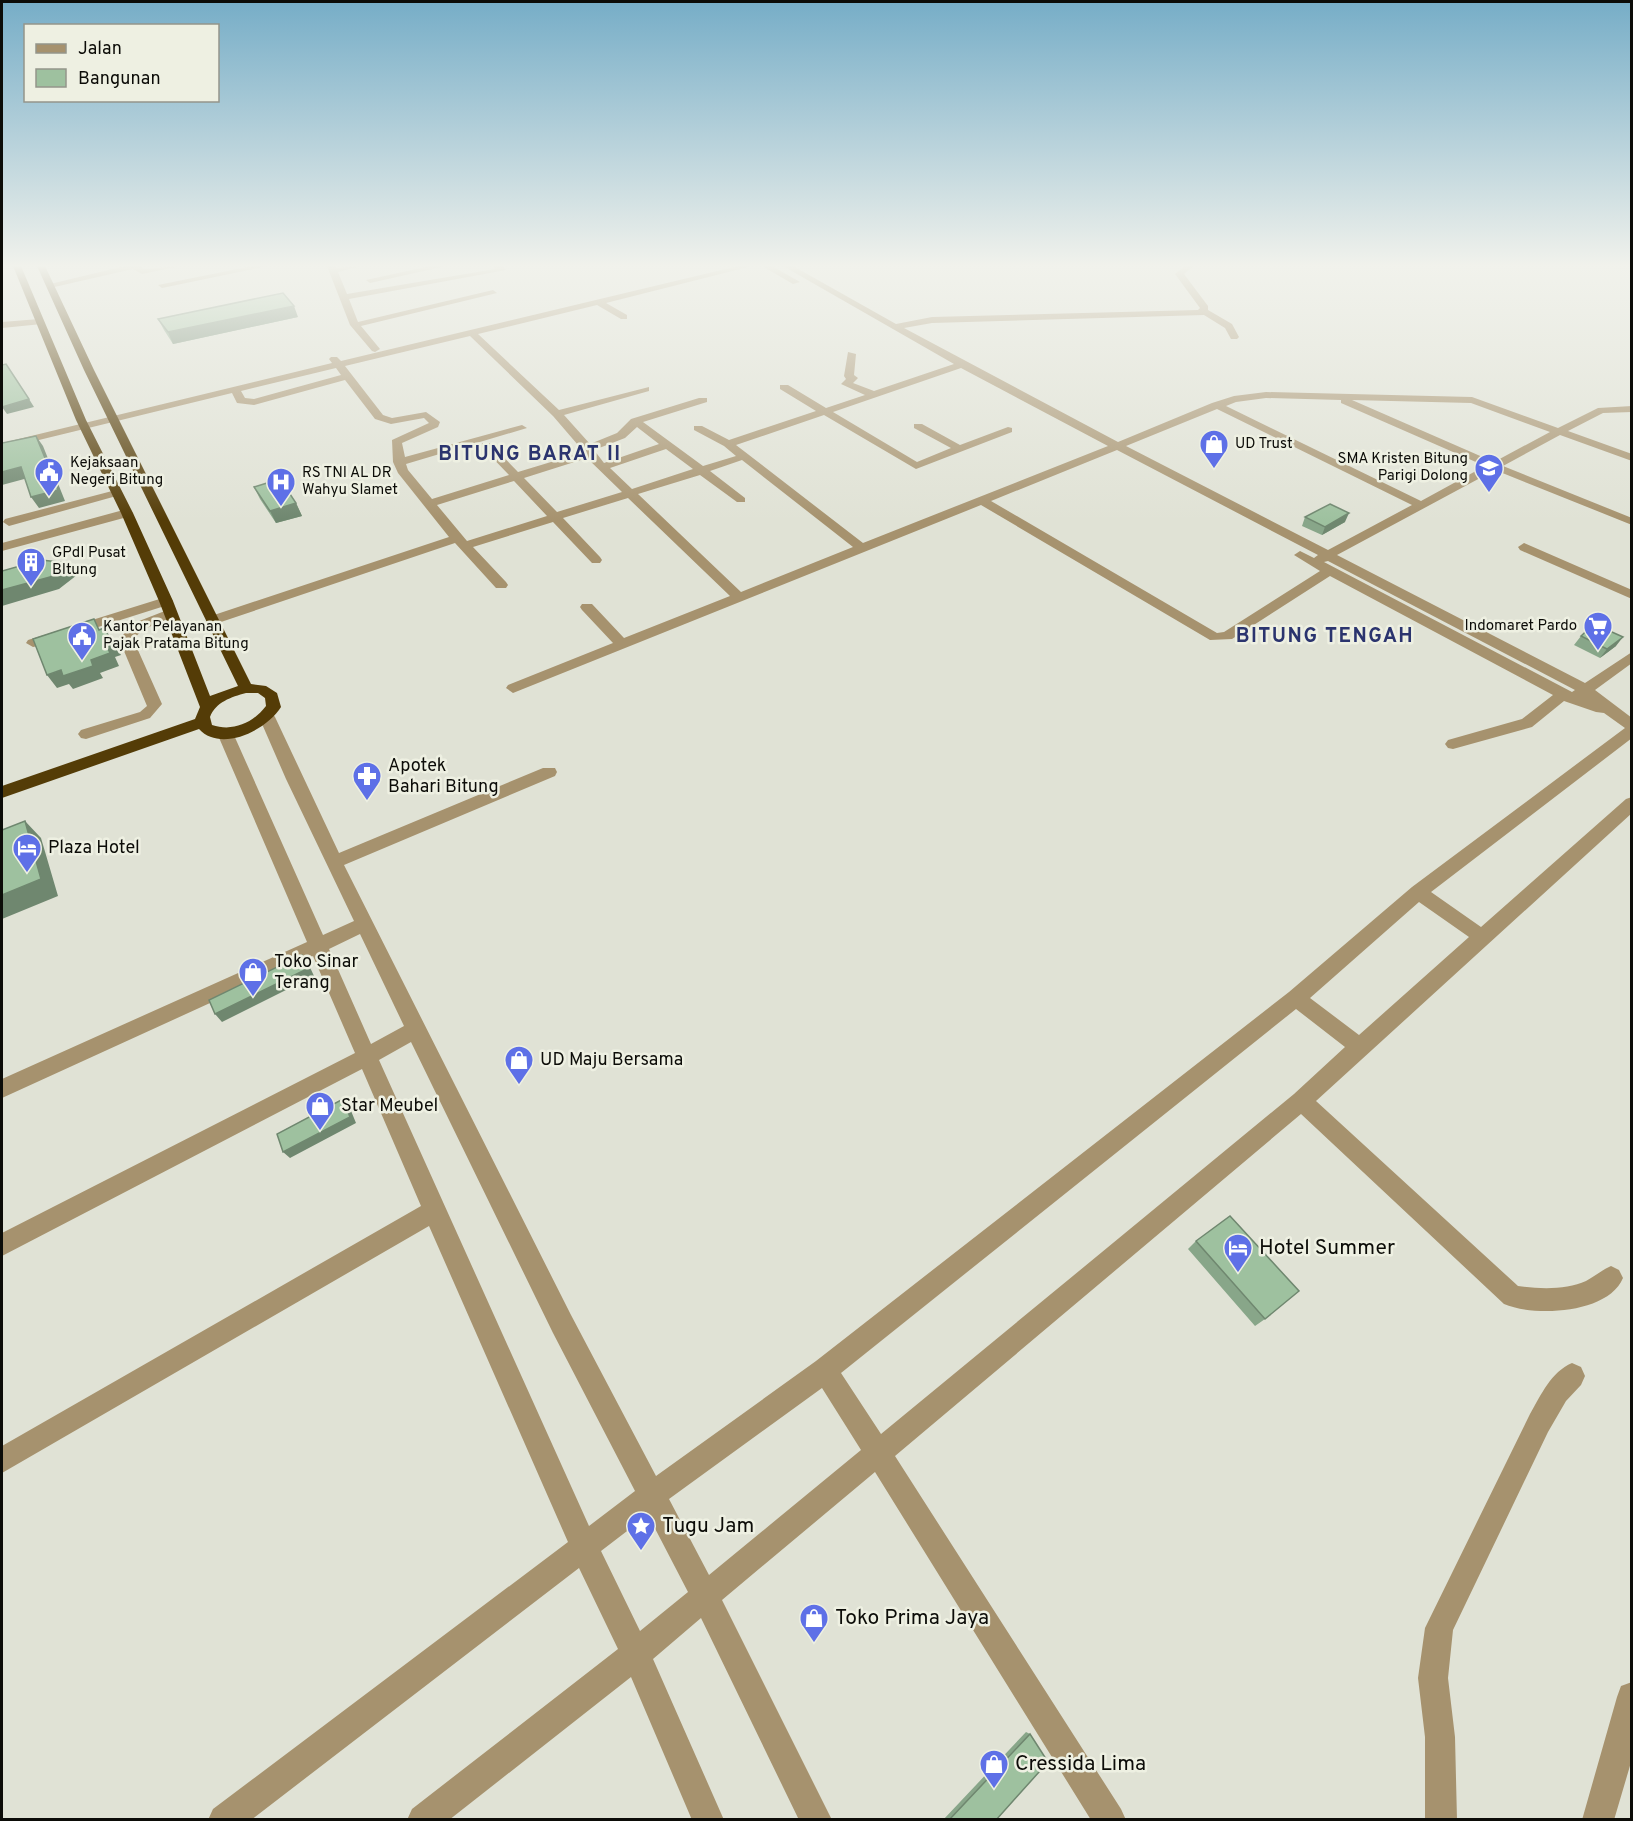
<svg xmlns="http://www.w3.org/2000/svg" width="1633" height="1821" font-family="Overpass,sans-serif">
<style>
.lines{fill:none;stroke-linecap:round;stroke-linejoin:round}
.minor{fill:#a6926e;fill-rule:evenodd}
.highway{fill:#543c07;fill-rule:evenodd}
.wall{fill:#88a689}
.shaded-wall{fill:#6f876f}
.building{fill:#9ec19f;stroke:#6f876f;stroke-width:1.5}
.labels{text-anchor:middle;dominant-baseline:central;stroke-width:5;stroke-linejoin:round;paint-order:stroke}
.far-poi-label{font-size:15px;fill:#0c0c08;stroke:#eef0e2;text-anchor:start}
.poi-label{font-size:18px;fill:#0c0c08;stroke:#eef0e2;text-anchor:start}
.far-district-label{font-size:20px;font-weight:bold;letter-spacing:1.5px;fill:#2b346e;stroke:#eef0e2}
.near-poi-label{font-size:21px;fill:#0c0c08;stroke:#eef0e2;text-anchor:start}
</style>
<rect width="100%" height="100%" fill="#e0e2d5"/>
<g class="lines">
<!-- minor -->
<path class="minor" d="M 125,266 L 140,266 L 144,269 L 180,266 L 142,274 L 133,269 L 50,288 L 46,285 Z
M 252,266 L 268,266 L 162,288 L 158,285 Z
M 327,266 L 335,266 L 336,268 L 361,266 L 338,272 L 347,294 L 495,269 L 493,266 L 502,266 L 506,270 L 349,299 L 358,322 L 493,290 L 497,293 L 361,326 L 380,349 L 375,352 L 372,351 L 350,325 Z
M 430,266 L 446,266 L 370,283 L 366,280 Z
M 738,266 L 752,266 L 606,303 L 627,315 L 627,319 L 621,319 L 597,305 L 478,334 L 559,410 L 649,387 L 649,391 L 564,415 L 590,444 L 617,433 L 631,419 L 699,398 L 707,398 L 707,402 L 643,422 L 703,466 L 736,456 L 724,446 L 694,430 L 694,426 L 702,426 L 729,440 L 816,411 L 780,389 L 780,385 L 788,385 L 826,408 L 865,395 L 841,384 L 846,379 L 844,376 L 848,352 L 856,354 L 854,375 L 858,378 L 853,383 L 874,391 L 954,364 L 783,266 L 793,266 L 896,324 L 932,317 L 1198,310 L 1200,308 L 1175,274 L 1185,266 L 1194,266 L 1184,274 L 1208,306 L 1208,310 L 1232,324 L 1239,337 L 1237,339 L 1231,339 L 1225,328 L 1204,315 L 932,323 L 904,328 L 1118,442 L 1212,403 L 1234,396 L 1266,392 L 1472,397 L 1558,428 L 1598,408 L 1632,406 L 1632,412 L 1603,413 L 1568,431 L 1632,454 L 1632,461 L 1560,435 L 1503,466 L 1632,518 L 1632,525 L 1495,470 L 1337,555 L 1585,683 L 1632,652 L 1632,663 L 1595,690 L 1632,718 L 1632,738 L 1431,892 L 1481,927 L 1626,799 L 1632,797 L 1632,813 L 1316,1101 L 1518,1286 C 1539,1289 1567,1290 1586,1281 C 1595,1276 1602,1270 1611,1266 L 1619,1270 L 1623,1278 C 1608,1314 1534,1317 1504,1304 L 1301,1114 L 895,1456 L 1121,1809 L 1126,1820 L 1091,1820 L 875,1472 L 722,1600 L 832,1820 L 799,1820 L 701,1618 L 653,1659 L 724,1820 L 692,1820 L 631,1677 L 449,1820 L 407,1820 L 412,1809 L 618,1649 L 579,1568 L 251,1820 L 208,1820 L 213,1809 L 568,1542 L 429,1226 L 2,1473 L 2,1446 L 421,1206 L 362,1069 L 2,1256 L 2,1233 L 355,1053 L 313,956 L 2,1098 L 2,1079 L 307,942 L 217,733 L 220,729 L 230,729 L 233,733 L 323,935 L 354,921 L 286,779 L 259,717 L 262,713 L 272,713 L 275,717 L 339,853 L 543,768 L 555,768 L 557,772 L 555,776 L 344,865 L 571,1315 L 656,1476 L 816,1361 L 1289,992 L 1412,887 L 1625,728 L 1604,713 L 1596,712 L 1564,701 L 1532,727 L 1453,749 L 1448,748 L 1445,744 L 1448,740 L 1522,719 L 1553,695 L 1330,576 L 1232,639 L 1210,640 L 981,505 L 513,693 L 506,688 L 508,685 L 613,643 L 582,610 L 580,607 L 582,604 L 592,604 L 624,638 L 730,596 L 628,498 L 563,518 L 600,557 L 602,560 L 600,563 L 592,563 L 553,522 L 473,547 L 506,582 L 508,585 L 506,588 L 496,588 L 455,543 L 218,623 L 208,623 L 206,620 L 208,617 L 449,537 L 398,473 L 393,462 L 392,440 L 429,423 L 424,418 L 391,424 L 375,419 L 345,380 L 254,405 L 237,403 L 232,393 L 2,449 L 2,443 L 332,363 L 329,359 L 331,357 L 337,357 L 341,361 ZM 470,336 L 553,416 L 584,452 L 518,472 L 490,443 L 482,443 L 482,447 L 509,475 L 432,499 L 408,470 L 406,464 L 527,428 L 522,425 L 405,457 L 402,443 L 438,427 L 440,422 L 426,412 L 392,418 L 383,415 L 345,366 ZM 336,368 L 341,375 L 254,399 L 245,398 L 241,391 ZM 961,368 L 1108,446 L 863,543 L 736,445 L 824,415 L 916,469 L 1012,432 L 1012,428 L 1008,427 L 960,445 L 922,424 L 914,424 L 914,428 L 951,448 L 917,462 L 833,412 ZM 1266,398 L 1341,400 L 1341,403 L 1485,466 L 1421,501 L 1226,406 L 1236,402 ZM 1352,400 L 1471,403 L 1550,432 L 1494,462 ZM 1217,409 L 1412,505 L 1328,550 L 1126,446 ZM 637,427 L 659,444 L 604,463 L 594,450 L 625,438 ZM 666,449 L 693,469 L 632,489 L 610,468 ZM 1117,450 L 1318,555 L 1314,558 L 1300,551 L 1294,555 L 1320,571 L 1224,632 L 1217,633 L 991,501 ZM 587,458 L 622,492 L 557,512 L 524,478 ZM 742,460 L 853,547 L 741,592 L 638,494 L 700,475 L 737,502 L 745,502 L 745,498 L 710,471 ZM 514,481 L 547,516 L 467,541 L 437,505 ZM 1328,561 L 1575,690 L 1572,692 L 1324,562 ZM 1419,902 L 1469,937 L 1359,1035 L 1310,998 ZM 360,934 L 404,1026 L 371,1044 L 329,949 ZM 1296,1009 L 1345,1047 L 1294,1094 L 881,1434 L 841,1373 ZM 411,1042 L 553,1333 L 635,1491 L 589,1526 L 379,1060 ZM 822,1388 L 861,1450 L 709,1575 L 669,1499 ZM 648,1515 L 688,1592 L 640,1631 L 601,1551 Z
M 762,266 L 772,266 L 800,282 L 793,284 Z
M 39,319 L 44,322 L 42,324 L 2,328 L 2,322 Z
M 116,490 L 122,493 L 120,495 L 9,526 L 3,522 L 5,519 Z
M 127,509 L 133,513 L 131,516 L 2,551 L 2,543 Z
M 1524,543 L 1632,590 L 1632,599 L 1520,550 L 1518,547 Z
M 166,597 L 171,598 L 173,601 L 171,604 L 38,646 L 33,647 L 26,643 L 28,640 Z
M 170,609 L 175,610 L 177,613 L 175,616 L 144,629 L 133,639 L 162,704 L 150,718 L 86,739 L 81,738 L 78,734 L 81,730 L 140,712 L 147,706 L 119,639 L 134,623 Z
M 1572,1363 L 1581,1367 L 1585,1376 L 1581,1385 L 1566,1401 L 1548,1432 L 1453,1630 L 1448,1678 L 1455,1737 L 1457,1820 L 1425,1820 L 1425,1737 L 1418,1678 L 1425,1628 L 1530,1414 C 1541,1395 1551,1372 1572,1363 Z
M 1632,1682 L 1632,1759 L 1614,1820 L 1582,1820 L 1617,1697 L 1621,1686 Z"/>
<!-- highway -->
<path class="highway" d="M 13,266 L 21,266 L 86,420 L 133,513 L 173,601 L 210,696 L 238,686 L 84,370 L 37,266 L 45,266 L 94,370 L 251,684 L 266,686 L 277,693 L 281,707 C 267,730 221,753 199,729 L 2,798 L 2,786 L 195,719 L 200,707 L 159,601 L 121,513 L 76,420 ZM 246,693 L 258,693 L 265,698 L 266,706 C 253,723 233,732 212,725 L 210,717 C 216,702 231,697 246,693 Z"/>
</g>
<!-- wall -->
<path class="wall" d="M 298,317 L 173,344 L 164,330 L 158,319 Z
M 254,487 L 296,503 L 302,516 L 276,523 L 260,499 Z
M 1305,517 L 1345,522 L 1322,535 L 1302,526 Z
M 1581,636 L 1616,646 L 1600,658 L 1574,645 Z
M 1196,1241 L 1265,1319 L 1255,1326 L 1188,1249 Z
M 1026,1732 L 1030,1734 L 996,1820 L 943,1820 Z"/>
<!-- shaded-wall -->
<path class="shaded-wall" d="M 294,306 L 298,317 L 173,344 L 168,332 Z
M 29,399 L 34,407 L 7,414 L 2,407 Z
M 36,436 L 43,446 L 65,501 L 39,508 L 31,497 Z
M 21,467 L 28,478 L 2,485 L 2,472 Z
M 296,503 L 302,516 L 276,523 L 270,511 Z
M 1349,513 L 1345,522 L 1322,535 L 1325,527 Z
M 69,563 L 77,575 L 59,589 L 2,606 L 2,590 Z
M 104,628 L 113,641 L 121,655 L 115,657 L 119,666 L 100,673 L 103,678 L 73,689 L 69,684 L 57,688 L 47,675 L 91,660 Z
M 1623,637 L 1616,646 L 1600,658 L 1607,649 Z
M 25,821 L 41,838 L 58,896 L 2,919 L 2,895 Z
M 302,955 L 308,963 L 314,976 L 222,1022 L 215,1014 Z
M 343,1099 L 349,1106 L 356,1123 L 290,1158 L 283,1152 Z"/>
<!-- building -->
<path class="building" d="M 283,293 L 294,306 L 168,332 L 158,319 Z
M 6,364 L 29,399 L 2,407 L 2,365 Z
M 36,436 L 58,490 L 31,497 L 21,467 L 2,472 L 2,443 Z
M 280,479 L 296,503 L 270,511 L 254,487 Z
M 1330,504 L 1349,513 L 1325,527 L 1305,517 Z
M 41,560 L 69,563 L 50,577 L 2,590 L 2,571 Z
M 94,619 L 99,630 L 104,628 L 112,642 L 106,644 L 110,653 L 91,660 L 93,666 L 63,676 L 61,670 L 47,675 L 33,639 Z
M 1594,624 L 1623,637 L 1607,649 L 1581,636 Z
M 25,821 L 41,879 L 2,895 L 2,830 Z
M 302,955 L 309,968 L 215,1014 L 209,1000 Z
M 343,1099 L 350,1117 L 283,1152 L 277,1134 Z
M 1230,1216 L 1299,1291 L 1265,1319 L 1196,1241 Z
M 1030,1734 L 1048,1762 L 996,1820 L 949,1820 Z"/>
<!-- sky -->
<linearGradient id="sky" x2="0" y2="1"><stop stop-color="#76adc7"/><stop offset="0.51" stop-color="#f1f2ec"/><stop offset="1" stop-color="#f1f2ec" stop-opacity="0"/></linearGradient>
<rect width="1633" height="521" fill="url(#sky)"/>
<!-- icons -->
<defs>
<g id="shop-pin" transform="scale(1.5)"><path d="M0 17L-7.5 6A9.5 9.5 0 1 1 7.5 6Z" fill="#5e70e7" stroke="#eef0e2"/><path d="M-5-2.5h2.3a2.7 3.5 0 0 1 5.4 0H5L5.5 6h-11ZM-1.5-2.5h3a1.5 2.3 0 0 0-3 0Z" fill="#fff"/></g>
<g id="school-pin" transform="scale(1.5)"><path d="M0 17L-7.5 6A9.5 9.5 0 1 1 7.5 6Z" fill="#5e70e7" stroke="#eef0e2"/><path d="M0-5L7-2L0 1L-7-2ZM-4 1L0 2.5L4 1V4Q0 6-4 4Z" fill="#fff"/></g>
<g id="civic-pin" transform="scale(1.5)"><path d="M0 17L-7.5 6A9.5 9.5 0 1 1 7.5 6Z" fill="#5e70e7" stroke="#eef0e2"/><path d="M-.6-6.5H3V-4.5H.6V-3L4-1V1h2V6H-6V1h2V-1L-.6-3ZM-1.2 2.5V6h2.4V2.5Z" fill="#fff"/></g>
<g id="hospital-pin" transform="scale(1.5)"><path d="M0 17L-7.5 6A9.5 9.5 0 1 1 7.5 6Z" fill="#5e70e7" stroke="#eef0e2"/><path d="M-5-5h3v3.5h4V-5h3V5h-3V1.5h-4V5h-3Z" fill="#fff"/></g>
<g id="building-pin" transform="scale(1.5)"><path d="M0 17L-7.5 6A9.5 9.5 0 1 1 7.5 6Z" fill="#5e70e7" stroke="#eef0e2"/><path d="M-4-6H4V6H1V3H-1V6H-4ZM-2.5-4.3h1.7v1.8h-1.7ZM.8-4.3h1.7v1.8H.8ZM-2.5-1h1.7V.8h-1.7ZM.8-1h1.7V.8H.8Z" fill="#fff"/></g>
<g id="supermarket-pin" transform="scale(1.5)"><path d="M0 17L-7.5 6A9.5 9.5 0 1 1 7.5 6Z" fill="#5e70e7" stroke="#eef0e2"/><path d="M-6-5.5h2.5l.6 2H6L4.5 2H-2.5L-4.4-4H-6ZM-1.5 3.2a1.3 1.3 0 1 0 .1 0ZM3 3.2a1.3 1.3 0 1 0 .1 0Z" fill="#fff"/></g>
<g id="pharmacy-pin" transform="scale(1.5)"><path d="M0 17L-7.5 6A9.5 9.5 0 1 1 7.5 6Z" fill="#5e70e7" stroke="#eef0e2"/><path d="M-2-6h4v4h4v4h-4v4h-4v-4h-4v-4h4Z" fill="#fff"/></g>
<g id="hotel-pin" transform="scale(1.5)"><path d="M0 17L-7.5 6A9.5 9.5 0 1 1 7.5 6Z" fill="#5e70e7" stroke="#eef0e2"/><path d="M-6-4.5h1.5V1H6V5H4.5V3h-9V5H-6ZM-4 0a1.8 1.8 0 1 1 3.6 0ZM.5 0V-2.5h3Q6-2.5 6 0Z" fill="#fff"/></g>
<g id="sight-pin" transform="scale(1.5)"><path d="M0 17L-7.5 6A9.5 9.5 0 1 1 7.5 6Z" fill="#5e70e7" stroke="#eef0e2"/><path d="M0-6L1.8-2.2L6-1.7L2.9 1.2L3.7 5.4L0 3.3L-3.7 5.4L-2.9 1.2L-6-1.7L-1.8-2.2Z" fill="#fff"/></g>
</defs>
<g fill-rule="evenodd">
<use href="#shop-pin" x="1214" y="444"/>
<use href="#school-pin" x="1489" y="468"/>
<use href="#civic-pin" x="49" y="472"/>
<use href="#hospital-pin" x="281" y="482"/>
<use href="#building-pin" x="31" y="562"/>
<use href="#supermarket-pin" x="1598" y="626"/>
<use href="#civic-pin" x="82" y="636"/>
<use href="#pharmacy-pin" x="367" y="776"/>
<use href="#hotel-pin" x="27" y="848"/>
<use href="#shop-pin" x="253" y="972"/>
<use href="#shop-pin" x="519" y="1060"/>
<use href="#shop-pin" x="320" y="1106"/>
<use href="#hotel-pin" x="1238" y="1248"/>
<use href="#sight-pin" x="641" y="1526"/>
<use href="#shop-pin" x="814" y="1618"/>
<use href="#shop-pin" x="994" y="1764"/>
</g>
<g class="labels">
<!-- far-poi labels -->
<g class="far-poi-label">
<text x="1235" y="444">UD Trust</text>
<text x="1468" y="459" text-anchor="end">SMA Kristen Bitung<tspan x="1468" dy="17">Parigi Dolong</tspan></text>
<text x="70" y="463">Kejaksaan<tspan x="70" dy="17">Negeri Bitung</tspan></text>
<text x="302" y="473">RS TNI AL DR<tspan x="302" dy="17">Wahyu Slamet</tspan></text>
<text x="52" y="553">GPdI Pusat<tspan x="52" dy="17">BItung</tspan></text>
<text x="1577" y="626" text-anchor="end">Indomaret Pardo</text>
<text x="103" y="627">Kantor Pelayanan<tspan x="103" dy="17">Pajak Pratama Bitung</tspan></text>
</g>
<!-- poi labels -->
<g class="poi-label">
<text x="388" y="766">Apotek<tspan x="388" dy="21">Bahari Bitung</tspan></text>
<text x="48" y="848">Plaza Hotel</text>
<text x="274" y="962">Toko Sinar<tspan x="274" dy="21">Terang</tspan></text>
<text x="540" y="1060">UD Maju Bersama</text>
<text x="341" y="1106">Star Meubel</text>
</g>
<!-- far-district labels -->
<g class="far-district-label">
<text x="530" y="455">BITUNG BARAT II</text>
<text x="1325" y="637">BITUNG TENGAH</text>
</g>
<!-- near-poi labels -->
<g class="near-poi-label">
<text x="1259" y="1248">Hotel Summer</text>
<text x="662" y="1526">Tugu Jam</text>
<text x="835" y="1618">Toko Prima Jaya</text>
<text x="1015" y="1764">Cressida Lima</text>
</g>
</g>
<!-- border -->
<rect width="1633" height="1821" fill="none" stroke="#0c0c08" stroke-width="6"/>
<!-- legend -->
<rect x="24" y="24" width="195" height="78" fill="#eef0e2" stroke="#94958b" stroke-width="1.5"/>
<rect x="36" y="44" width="30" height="9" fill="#a6926e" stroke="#94958b" stroke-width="1.5"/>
<text x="78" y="54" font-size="18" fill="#0c0c08">Jalan</text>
<rect x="36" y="69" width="30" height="18" fill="#9ec19f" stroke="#94958b" stroke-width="1.5"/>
<text x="78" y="84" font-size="18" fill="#0c0c08">Bangunan</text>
</svg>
